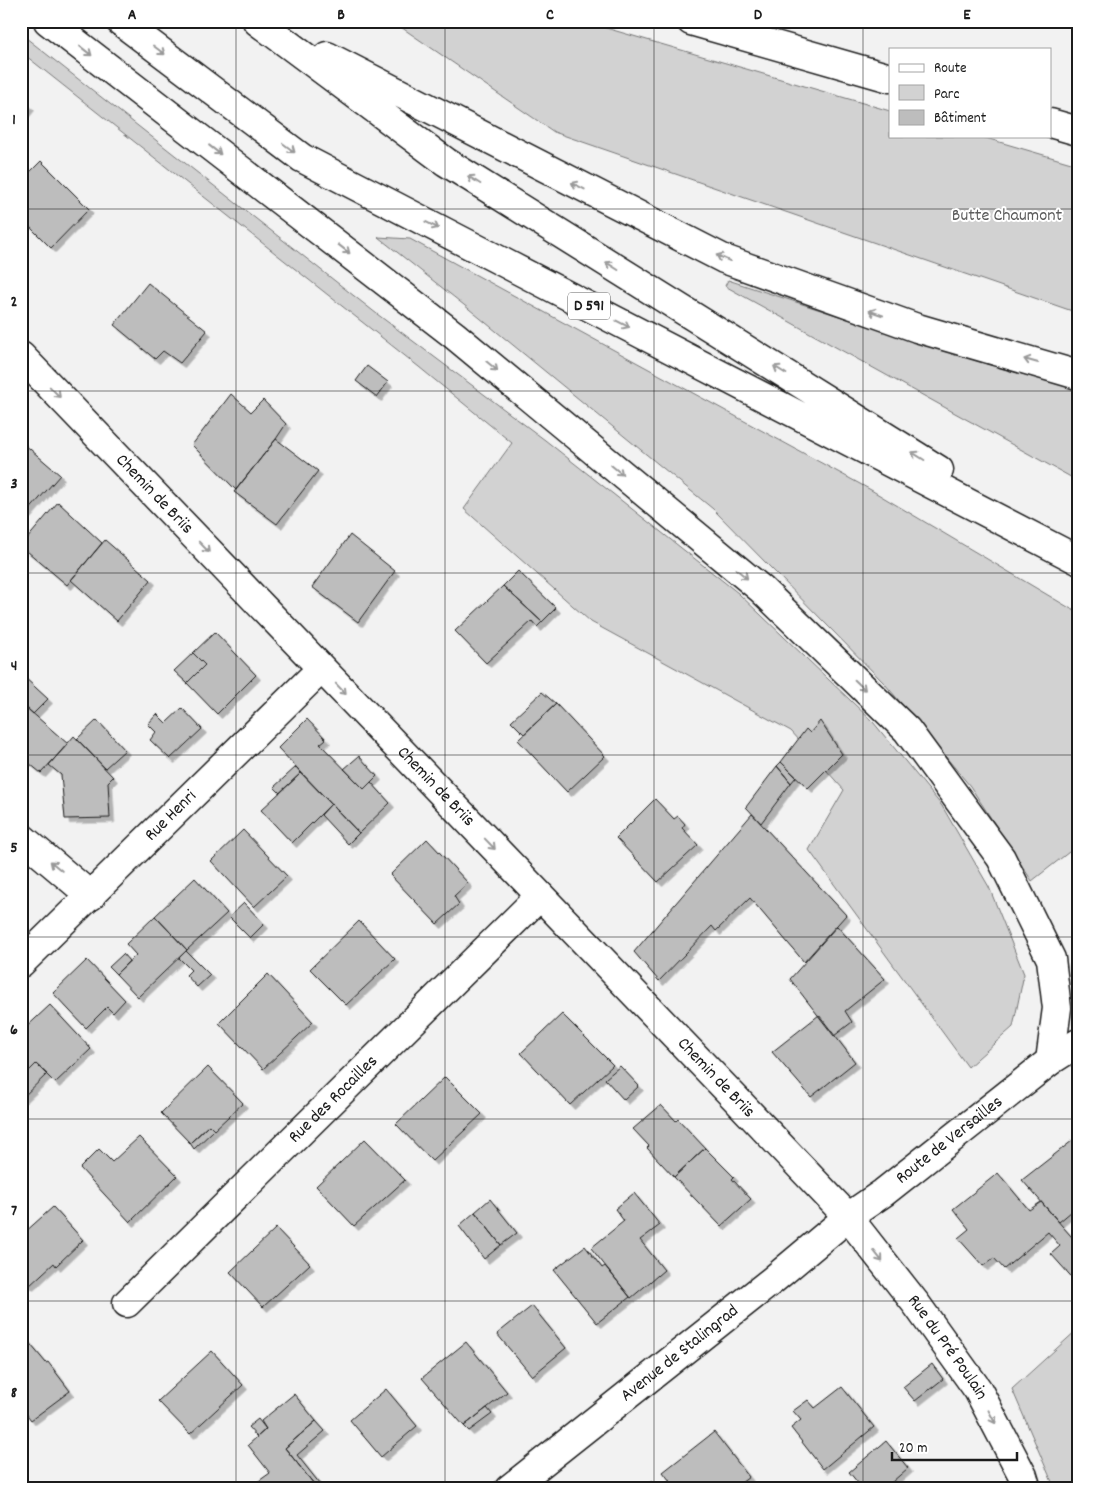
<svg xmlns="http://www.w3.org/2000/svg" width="1099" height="1510" font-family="Dekko,sans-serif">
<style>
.green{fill:#d2d2d2;stroke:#777}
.building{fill:#bdbdbd;stroke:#1c1c1c;filter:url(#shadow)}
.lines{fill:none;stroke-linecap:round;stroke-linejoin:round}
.minor-casing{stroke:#1c1c1c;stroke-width:31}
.secondary-casing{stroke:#1c1c1c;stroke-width:31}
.primary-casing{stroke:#1c1c1c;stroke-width:31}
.minor{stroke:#fff;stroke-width:28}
.secondary{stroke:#fff;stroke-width:28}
.primary{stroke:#fff;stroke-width:28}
.oneway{stroke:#999}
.grid{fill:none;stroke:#1c1c1c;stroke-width:1;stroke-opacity:0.55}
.labels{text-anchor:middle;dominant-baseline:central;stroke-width:4;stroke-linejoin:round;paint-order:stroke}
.shield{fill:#fff;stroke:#606060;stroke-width:1}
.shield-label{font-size:16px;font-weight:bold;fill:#1c1c1c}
.park-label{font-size:18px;fill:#5c5c5c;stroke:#fff}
.street-label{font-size:18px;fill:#1c1c1c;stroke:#fff}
.neatline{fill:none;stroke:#1c1c1c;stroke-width:2}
.grid-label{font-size:16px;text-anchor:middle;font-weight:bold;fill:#1c1c1c}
</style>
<defs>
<filter id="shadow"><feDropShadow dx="4.5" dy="4.5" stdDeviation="0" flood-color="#0004"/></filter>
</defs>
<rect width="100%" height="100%" fill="#f2f2f2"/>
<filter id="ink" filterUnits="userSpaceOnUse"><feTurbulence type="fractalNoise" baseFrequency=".02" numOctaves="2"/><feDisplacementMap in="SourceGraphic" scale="10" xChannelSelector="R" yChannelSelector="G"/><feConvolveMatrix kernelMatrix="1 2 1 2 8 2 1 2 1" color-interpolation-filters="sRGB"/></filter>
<g filter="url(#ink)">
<!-- green -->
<path class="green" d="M 392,21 L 582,21 L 890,111 L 890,136 L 979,136 L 1078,165 L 1078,313 L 554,132 Z
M 21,34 L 377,314 L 545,440 L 738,593 L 873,722 L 942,806 L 989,887 L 1024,974 L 1013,1027 L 968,1067 L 809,850 L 844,790 L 791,731 L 591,622 L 464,509 L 512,443 L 419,367 L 21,52 Z
M 378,237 L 410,239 L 871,490 L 1078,613 L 1078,845 L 1032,881 L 970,786 L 885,684 L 713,509 L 469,309 Z
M 728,280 L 987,364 L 1078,390 L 1078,481 L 725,286 Z
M 1078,1329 L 1078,1489 L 1055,1489 L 1012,1389 Z"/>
<!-- building -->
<path class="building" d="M 21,99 L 30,106 L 21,117 Z
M 41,161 L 89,209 L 51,248 L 21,218 L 21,181 Z
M 148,283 L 207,331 L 180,363 L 163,351 L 155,359 L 114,325 Z
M 367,366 L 388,382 L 377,397 L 356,381 Z
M 231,394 L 251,412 L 263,400 L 286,424 L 276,439 L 236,490 L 192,445 Z
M 276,439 L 318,471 L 277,524 L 234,492 Z
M 23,443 L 60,475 L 26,514 L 21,509 L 21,445 Z
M 58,502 L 102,543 L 67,585 L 21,546 Z
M 350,535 L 395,571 L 358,622 L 312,587 Z
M 105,540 L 151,580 L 117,621 L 71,580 Z
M 518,571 L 556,608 L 542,622 L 503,586 Z
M 503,586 L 542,622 L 537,627 L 532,621 L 486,663 L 455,631 Z
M 215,632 L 256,675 L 217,714 L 187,683 L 205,665 L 193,653 Z
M 193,653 L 205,665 L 187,683 L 174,671 Z
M 23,676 L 48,699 L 33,714 L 21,703 L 21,679 Z
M 542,692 L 556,704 L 524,734 L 511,721 Z
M 21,703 L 68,744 L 41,773 L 24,759 L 21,761 Z
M 556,704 L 605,756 L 567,792 L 518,740 Z
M 182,708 L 202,729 L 170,759 L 150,740 L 156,732 L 148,724 L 157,714 L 166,723 Z
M 307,719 L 326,739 L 320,744 L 364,789 L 371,782 L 390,803 L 359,833 L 278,748 Z
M 97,720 L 125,750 L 105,768 L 77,739 Z
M 820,721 L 842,754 L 808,788 L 781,762 L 806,729 L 810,733 Z
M 74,736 L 113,777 L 108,782 L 110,818 L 65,819 L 61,775 L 49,765 Z
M 359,756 L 377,776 L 364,789 L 344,769 Z
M 781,762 L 796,777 L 791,783 L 777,766 Z
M 777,766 L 791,783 L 761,823 L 746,807 Z
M 296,767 L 301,773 L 280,793 L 274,787 Z
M 301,773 L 331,804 L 292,843 L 261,810 Z
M 655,799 L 674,819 L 678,816 L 685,824 L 682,828 L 698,845 L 658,882 L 616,838 Z
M 331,804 L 359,833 L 348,844 L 321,815 Z
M 752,814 L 846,915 L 804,962 L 750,898 L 716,931 L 712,926 L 659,981 L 634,952 Z
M 243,830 L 287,876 L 254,907 L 211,861 Z
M 427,839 L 468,883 L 454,896 L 459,904 L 437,924 L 390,875 Z
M 195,878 L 227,913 L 187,950 L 155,916 Z
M 244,903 L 264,924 L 250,938 L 229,917 Z
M 155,916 L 187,950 L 138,997 L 116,974 L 136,955 L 126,944 Z
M 359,921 L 395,959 L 346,1005 L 310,969 Z
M 837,926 L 885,979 L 845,1011 L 852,1022 L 834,1036 L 790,979 Z
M 186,951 L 210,975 L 197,987 L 186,975 L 191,970 L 179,958 Z
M 123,954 L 129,961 L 116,974 L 109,967 Z
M 87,960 L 125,1000 L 113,1013 L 107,1007 L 86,1028 L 53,993 Z
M 268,974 L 313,1022 L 263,1069 L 219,1023 Z
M 50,1005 L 91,1049 L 55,1083 L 36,1064 L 21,1079 L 21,1032 Z
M 562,1014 L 613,1065 L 570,1105 L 521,1053 Z
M 819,1015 L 855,1062 L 811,1097 L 772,1052 Z
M 36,1064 L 47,1074 L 21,1099 L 21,1079 Z
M 620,1066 L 639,1086 L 624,1100 L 605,1079 Z
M 208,1067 L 243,1103 L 214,1130 L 209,1125 L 190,1143 L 161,1113 Z
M 445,1077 L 482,1114 L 432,1161 L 396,1124 Z
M 661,1105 L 676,1121 L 678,1119 L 705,1148 L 674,1177 L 647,1148 L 649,1146 L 633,1129 Z
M 209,1125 L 214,1130 L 194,1149 L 190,1143 Z
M 139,1137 L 177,1176 L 130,1222 L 80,1168 L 99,1149 L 112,1162 Z
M 1077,1137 L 1078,1206 L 1059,1222 L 1022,1180 Z
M 365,1139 L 405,1180 L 354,1226 L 316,1186 Z
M 705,1148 L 734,1177 L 732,1179 L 751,1199 L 721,1226 L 674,1177 Z
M 998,1173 L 1029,1210 L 1041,1202 L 1078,1244 L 1078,1284 L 1051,1254 L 1060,1246 L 1048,1232 L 1004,1269 L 994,1258 L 983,1266 L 958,1238 L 969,1229 L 953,1209 Z
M 634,1193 L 660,1225 L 640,1240 L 664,1270 L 631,1298 L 591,1248 L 624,1221 L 615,1209 Z
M 490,1199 L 517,1233 L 501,1245 L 475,1212 Z
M 53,1207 L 83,1240 L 56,1266 L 54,1263 L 29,1286 L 21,1278 L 21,1233 L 23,1232 L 24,1233 Z
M 475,1212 L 501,1245 L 484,1259 L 459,1226 Z
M 276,1228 L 310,1264 L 263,1307 L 230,1272 Z
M 585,1246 L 602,1268 L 605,1266 L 630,1297 L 597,1323 L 554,1270 Z
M 532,1306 L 566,1348 L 532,1376 L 497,1334 Z
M 21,1333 L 46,1363 L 48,1362 L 70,1391 L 31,1420 L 21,1407 Z
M 466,1342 L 507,1392 L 464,1426 L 422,1378 Z
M 212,1351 L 243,1385 L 190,1434 L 158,1401 Z
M 932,1364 L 943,1379 L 915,1401 L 903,1387 Z
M 842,1387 L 874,1427 L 823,1469 L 791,1428 L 801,1420 L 793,1411 L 808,1400 L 815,1408 Z
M 386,1389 L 417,1426 L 381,1457 L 350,1420 Z
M 294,1394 L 316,1421 L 285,1448 L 318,1489 L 261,1489 L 256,1483 L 270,1473 L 248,1445 L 266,1429 L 261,1421 Z
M 487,1408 L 492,1414 L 469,1431 L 464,1426 Z
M 258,1419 L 266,1429 L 257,1437 L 248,1427 Z
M 316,1421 L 325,1431 L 297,1455 L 324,1489 L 318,1489 L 285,1448 Z
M 714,1432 L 749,1477 L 733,1489 L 676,1489 L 663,1472 Z
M 886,1441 L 908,1468 L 884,1489 L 863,1489 L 849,1472 Z
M 652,1481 L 658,1489 L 643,1489 Z"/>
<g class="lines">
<!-- minor casing -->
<g class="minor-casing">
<g id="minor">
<path d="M 691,21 L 890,78"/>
<path d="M 1050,123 L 1078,131"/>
<path id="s1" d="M 21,356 L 736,1099 L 848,1217 L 917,1305 L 978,1390 L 1023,1476 L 1027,1489"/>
<path d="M 21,837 L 91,896"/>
<path id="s2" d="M 21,963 L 321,669"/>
<path id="s3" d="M 127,1303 L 540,896"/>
</g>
</g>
<!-- secondary casing -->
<g class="secondary-casing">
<g id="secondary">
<path id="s4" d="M 509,1489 L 774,1279 L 848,1217 L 883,1193 L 1050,1061 L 1078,1043"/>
</g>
</g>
<!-- primary casing -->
<g class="primary-casing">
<path id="primary" d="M 48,21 L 454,335 L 761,589 L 907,730 L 1001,858 L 1051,959 L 1057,1008 L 1050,1061
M 120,21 L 302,158 L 1078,560
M 257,21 L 446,162 L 939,470
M 327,56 L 724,259 L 917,328 L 1078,375"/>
</g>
<!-- minor -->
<use href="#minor" class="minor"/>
<!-- secondary -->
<use href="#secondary" class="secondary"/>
<!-- primary -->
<use href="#primary" class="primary"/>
</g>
<!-- one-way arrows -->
<defs><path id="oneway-shaft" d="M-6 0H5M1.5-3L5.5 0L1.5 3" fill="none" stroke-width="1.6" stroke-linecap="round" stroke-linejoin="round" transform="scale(1.25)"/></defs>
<g class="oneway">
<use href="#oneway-shaft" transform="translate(159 50) rotate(37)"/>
<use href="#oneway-shaft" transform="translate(86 51) rotate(38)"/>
<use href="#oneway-shaft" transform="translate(289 148) rotate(37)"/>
<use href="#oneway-shaft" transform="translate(215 150) rotate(38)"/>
<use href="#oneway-shaft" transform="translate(474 180) rotate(-148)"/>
<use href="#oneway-shaft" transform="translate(578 186) rotate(-153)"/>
<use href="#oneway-shaft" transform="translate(432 225) rotate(27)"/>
<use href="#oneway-shaft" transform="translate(344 249) rotate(38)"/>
<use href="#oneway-shaft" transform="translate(723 258) rotate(-156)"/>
<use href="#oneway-shaft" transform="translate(612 266) rotate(-148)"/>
<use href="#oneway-shaft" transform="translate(876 313) rotate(-161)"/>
<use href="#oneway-shaft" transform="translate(623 324) rotate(27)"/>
<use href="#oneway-shaft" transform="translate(1031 361) rotate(-164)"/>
<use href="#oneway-shaft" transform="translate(492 366) rotate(40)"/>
<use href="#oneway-shaft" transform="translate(780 370) rotate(-148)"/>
<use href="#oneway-shaft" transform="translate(55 392) rotate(46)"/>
<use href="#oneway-shaft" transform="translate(918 456) rotate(-148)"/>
<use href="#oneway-shaft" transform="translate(617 470) rotate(40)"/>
<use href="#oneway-shaft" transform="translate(204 547) rotate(46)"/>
<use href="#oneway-shaft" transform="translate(742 574) rotate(40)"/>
<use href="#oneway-shaft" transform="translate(860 685) rotate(44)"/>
<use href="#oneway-shaft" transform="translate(341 689) rotate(46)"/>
<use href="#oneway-shaft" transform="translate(490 844) rotate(46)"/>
<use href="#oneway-shaft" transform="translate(56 866) rotate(-140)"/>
<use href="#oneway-shaft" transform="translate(878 1256) rotate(52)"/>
<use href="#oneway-shaft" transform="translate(992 1417) rotate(62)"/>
</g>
</g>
<!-- grid -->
<path class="grid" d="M 236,21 L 236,1489M 445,21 L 445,1489M 654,21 L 654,1489M 863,21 L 863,1489M 21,209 L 1078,209M 21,391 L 1078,391M 21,573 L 1078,573M 21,755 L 1078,755M 21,937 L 1078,937M 21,1119 L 1078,1119M 21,1301 L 1078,1301"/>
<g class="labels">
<!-- shield labels -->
<rect class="shield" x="568" y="292.5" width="42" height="27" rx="4"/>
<g class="shield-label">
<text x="589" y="306">D 591</text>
</g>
<!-- park labels -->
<g class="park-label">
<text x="1007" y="216">Butte Chaumont</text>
</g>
<!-- street labels -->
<g class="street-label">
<text stroke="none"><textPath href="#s1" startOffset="192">Chemin de Briis</textPath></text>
<text stroke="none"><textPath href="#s1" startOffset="598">Chemin de Briis</textPath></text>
<text stroke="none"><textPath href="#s2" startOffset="210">Rue Henri</textPath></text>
<text stroke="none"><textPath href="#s1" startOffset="1002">Chemin de Briis</textPath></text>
<text stroke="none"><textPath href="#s3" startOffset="290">Rue des Rocailles</textPath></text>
<text stroke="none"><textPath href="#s4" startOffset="562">Route de Versailles</textPath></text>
<text stroke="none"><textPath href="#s1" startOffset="1358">Rue du Pré Poulain</textPath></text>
<text stroke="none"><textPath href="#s4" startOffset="218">Avenue de Stalingrad</textPath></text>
</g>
</g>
<!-- margin -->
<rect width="1099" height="1510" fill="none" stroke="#fff" stroke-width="55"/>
<!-- legend -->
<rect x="889" y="48" width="162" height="90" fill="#ffffff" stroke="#a4a4a4"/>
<rect x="899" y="64" width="25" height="8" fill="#ffffff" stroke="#a4a4a4"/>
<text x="934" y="72" font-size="15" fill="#1c1c1c">Route</text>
<rect x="899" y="85" width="25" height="15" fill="#d2d2d2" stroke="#a4a4a4"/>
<text x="934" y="98" font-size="15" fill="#1c1c1c">Parc</text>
<rect x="899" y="110" width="25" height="15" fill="#bdbdbd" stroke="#a4a4a4"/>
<text x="934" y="122" font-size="15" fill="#1c1c1c">Bâtiment</text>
<!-- scale -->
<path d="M892 1452v8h125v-8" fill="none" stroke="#1c1c1c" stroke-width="2.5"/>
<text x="899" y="1452" font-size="15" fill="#1c1c1c" stroke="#ffffff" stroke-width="4" paint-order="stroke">20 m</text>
<rect x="28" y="28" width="1044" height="1454" class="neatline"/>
<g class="grid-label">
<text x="132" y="19">A</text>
<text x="341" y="19">B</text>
<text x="550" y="19">C</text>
<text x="758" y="19">D</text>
<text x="967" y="19">E</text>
<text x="14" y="124">1</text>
<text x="14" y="306">2</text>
<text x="14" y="488">3</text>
<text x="14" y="670">4</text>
<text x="14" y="852">5</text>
<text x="14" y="1034">6</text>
<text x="14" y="1215">7</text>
<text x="14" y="1397">8</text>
</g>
</svg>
